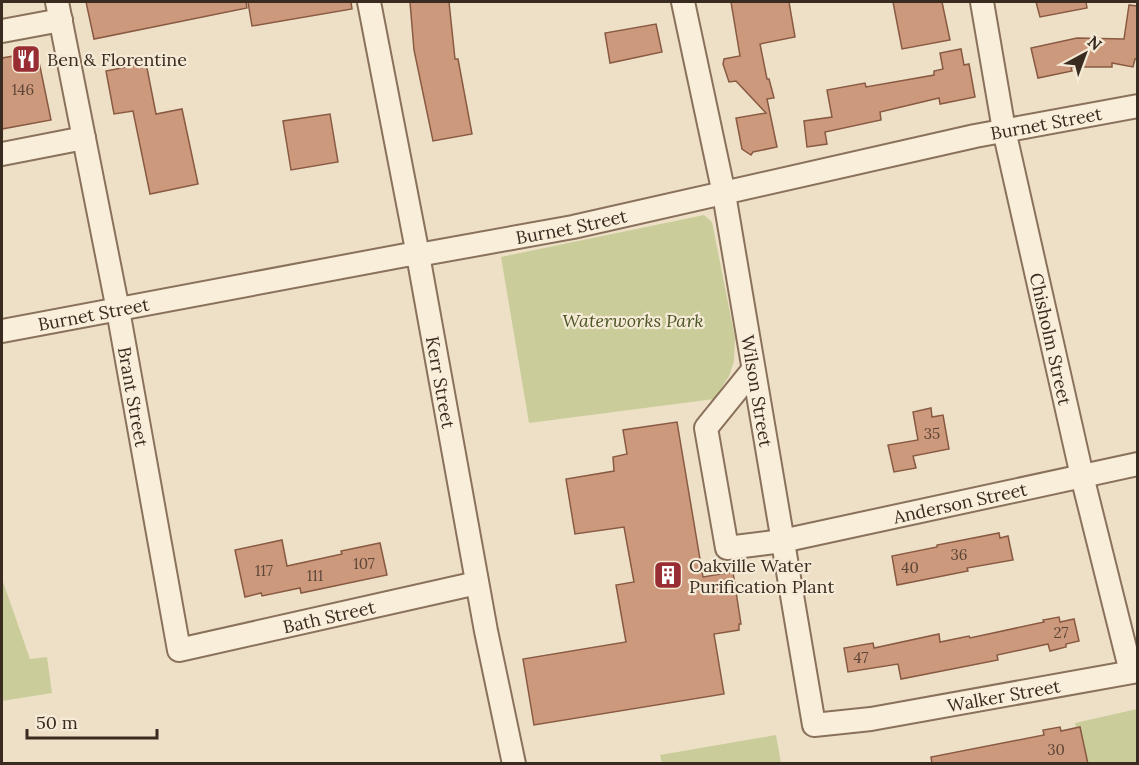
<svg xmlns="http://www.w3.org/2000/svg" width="1139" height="765" font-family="Lora,serif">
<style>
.green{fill:#cacc9a}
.building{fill:#cc997d;stroke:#885a42;stroke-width:1.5}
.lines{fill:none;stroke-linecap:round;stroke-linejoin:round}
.minor-casing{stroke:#8a715c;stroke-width:26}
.minor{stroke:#f9eeda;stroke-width:22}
.labels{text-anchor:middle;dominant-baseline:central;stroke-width:4.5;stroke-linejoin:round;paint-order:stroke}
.number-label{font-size:15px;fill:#5e4637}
.poi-label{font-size:18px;fill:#3a2b20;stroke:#f5ead6;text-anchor:start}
.street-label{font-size:18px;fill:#3a2b20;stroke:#f5ead6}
.park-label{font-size:18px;font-style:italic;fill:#4d5626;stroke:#f5ead6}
</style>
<rect width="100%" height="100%" fill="#eee0c7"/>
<!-- green -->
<path class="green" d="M 704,215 L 712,222 L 735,338 L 734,361 L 729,376 L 714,399 L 529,423 L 501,257 Z
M 2,579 L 30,659 L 47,657 L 52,693 L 2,701 Z
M 1137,709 L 1137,763 L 1084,763 L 1075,723 Z
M 776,735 L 781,763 L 662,763 L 660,755 Z"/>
<!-- building -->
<path class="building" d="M 86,2 L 246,2 L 247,8 L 94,39 Z
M 248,2 L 351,2 L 352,9 L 252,26 Z
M 410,2 L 449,2 L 455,59 L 458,59 L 472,134 L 433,141 L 414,50 Z
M 731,2 L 789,2 L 795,37 L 760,44 L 767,79 L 769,79 L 774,98 L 767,99 L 777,147 L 753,152 L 751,155 L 742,149 L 736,118 L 766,113 L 736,81 L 729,82 L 723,64 L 724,59 L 740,56 Z
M 893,2 L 942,2 L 950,40 L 902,49 Z
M 1036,2 L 1086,2 L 1087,8 L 1040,17 Z
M 1129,5 L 1137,6 L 1137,59 L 1135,59 L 1133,67 L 1112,63 L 1112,67 L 1071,67 L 1072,71 L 1038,78 L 1031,48 L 1077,38 L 1124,39 Z
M 656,24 L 662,52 L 610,63 L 605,33 Z
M 961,49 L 964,65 L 969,64 L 975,97 L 940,104 L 939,98 L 880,112 L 881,120 L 825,132 L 827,144 L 807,147 L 804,121 L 832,117 L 827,90 L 865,83 L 866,87 L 934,75 L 934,71 L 943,69 L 940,53 Z
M 37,52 L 51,120 L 2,129 L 2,58 Z
M 146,63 L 156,114 L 182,109 L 198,184 L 150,194 L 133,111 L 114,114 L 106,71 Z
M 330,114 L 338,162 L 291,170 L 283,121 Z
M 931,408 L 932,417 L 943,415 L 949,449 L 913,456 L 916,468 L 894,472 L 888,445 L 918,440 L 913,412 Z
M 677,422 L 703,577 L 733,572 L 741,624 L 739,624 L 739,630 L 714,634 L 724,694 L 534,725 L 523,659 L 626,642 L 616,585 L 634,582 L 624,527 L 575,534 L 566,479 L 614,471 L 613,457 L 627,454 L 623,430 Z
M 999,533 L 1000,538 L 1008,536 L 1013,560 L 967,568 L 968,571 L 897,585 L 892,556 L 937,547 L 937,545 Z
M 282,540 L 287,566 L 342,554 L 341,551 L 380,543 L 387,575 L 301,593 L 300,588 L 262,596 L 261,593 L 245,597 L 235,550 Z
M 1059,617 L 1060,622 L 1074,619 L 1079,641 L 1066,644 L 1066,647 L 1050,651 L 1048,644 L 997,655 L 998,660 L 901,679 L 898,664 L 848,672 L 844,648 L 873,643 L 874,648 L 939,634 L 940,642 L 969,636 L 970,638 L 1044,622 L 1043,620 Z
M 1060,727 L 1061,731 L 1080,727 L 1088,764 L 932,764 L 931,757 L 1044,735 L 1043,730 Z"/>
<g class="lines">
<!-- minor casing -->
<g class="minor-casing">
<g id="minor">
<path id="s1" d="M 57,2 L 118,310 L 179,650 L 477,583"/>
<path id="s2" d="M 369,2 L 418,255 L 486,631 L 514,764"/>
<path id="s3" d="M 683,2 L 724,194 L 814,725 L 871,719 L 1138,671"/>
<path id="s4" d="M 982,2 L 1004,130 L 1082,476 L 1131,672"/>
<path d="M 2,31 L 61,20"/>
<path d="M 2,154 L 84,138"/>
<path id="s5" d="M 2,331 L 406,255 L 418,255 L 573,227 L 975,136 L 1138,106"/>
<path id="s6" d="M 753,370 L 706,428 L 727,548 L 782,541 L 1138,464"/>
</g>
</g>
<!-- minor -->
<use href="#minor" class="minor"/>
</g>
<!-- icons -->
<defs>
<g id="restaurant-square" transform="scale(1.5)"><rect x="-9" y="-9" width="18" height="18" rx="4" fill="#982d34" stroke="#f5ead6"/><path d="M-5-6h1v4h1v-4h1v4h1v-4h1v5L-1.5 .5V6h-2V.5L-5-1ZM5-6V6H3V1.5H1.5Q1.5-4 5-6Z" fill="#fff"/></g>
<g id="building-square" transform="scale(1.5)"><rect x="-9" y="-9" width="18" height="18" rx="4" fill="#982d34" stroke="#f5ead6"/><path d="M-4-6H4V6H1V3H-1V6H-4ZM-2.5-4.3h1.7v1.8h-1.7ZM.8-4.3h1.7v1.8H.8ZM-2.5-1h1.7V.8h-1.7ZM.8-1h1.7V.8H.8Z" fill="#fff"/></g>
</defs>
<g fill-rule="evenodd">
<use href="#restaurant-square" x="26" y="59"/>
<use href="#building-square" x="668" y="575"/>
</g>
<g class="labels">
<!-- number labels -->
<g class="number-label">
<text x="23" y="89">146</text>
<text x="932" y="433">35</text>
<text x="959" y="554">36</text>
<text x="364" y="563">107</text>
<text x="910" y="567">40</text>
<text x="264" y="570">117</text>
<text x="315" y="575">111</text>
<text x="1061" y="632">27</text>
<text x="861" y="657">47</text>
<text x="1056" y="749">30</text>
</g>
<!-- poi labels -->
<g class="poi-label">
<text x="47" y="59">Ben &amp; Florentine</text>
<text x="689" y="565">Oakville Water<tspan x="689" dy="21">Purification Plant</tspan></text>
</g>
<!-- street labels -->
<g class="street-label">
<text stroke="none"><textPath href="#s5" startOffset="1065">Burnet Street</textPath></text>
<text stroke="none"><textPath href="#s5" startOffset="579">Burnet Street</textPath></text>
<text stroke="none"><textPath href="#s5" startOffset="93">Burnet Street</textPath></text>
<text stroke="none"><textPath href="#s4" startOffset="344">Chisholm Street</textPath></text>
<text stroke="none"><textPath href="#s2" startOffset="387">Kerr Street</textPath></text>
<text stroke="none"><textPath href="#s3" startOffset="396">Wilson Street</textPath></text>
<text stroke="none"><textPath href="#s1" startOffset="402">Brant Street</textPath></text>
<text stroke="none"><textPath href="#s6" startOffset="434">Anderson Street</textPath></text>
<text stroke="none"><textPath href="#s1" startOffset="813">Bath Street</textPath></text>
<text stroke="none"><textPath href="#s3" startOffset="927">Walker Street</textPath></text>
</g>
<!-- park labels -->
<g class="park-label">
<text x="633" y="320">Waterworks Park</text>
</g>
</g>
<!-- border -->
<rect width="1139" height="765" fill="none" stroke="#3a2b20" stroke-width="6"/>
<!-- north arrow -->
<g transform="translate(1085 54) rotate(41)" stroke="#f5ead6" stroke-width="4.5" paint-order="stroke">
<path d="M0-4.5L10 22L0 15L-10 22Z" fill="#3a2b20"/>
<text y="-9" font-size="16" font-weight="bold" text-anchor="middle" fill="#3a2b20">N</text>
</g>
<!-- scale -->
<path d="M27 729v9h130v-9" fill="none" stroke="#3a2b20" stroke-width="3"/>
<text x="36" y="729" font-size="18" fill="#3a2b20" stroke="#f5ead6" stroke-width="4.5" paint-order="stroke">50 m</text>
</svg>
